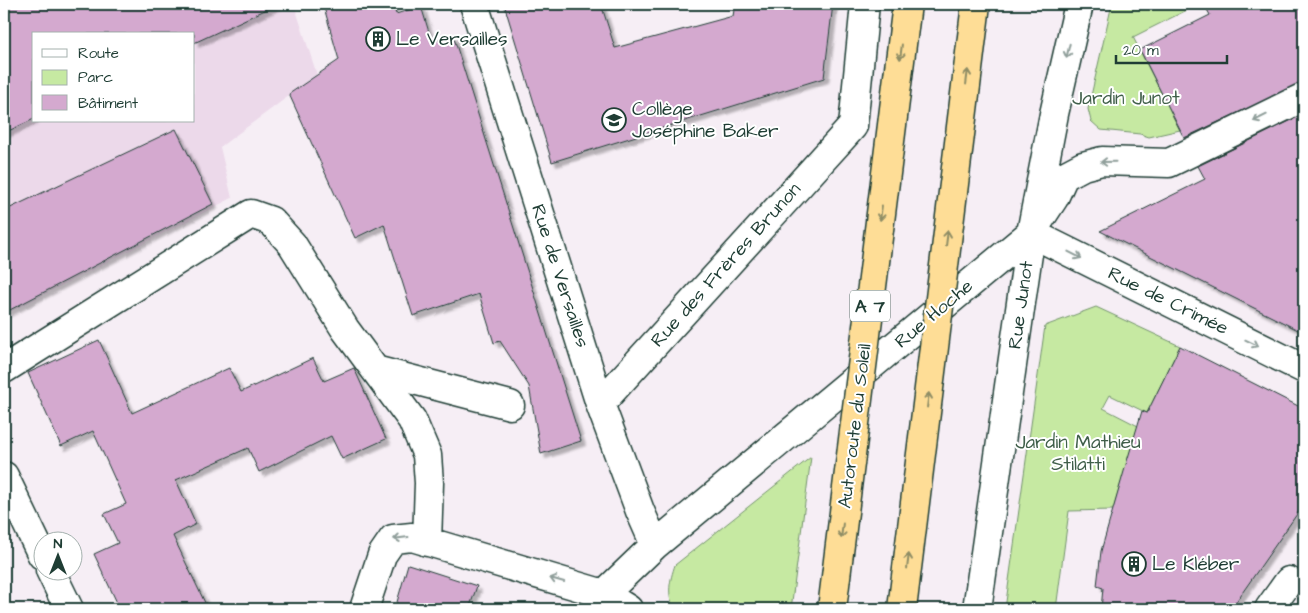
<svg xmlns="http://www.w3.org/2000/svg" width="1308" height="613" font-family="'Architects Daughter',sans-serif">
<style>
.built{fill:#ecd9ea;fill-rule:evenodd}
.green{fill:#c6e9a2;stroke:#72936b}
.building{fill:#d4a9cf;stroke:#1f3d34;filter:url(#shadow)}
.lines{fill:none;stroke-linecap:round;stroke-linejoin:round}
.minor-casing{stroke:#1f3d34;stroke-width:31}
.minor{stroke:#fff;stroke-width:28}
.highway-bridge-casing{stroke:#1f3d34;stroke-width:31;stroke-linecap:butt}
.highway-bridge{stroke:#fedd96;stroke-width:28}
.oneway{stroke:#8f9e9a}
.oneway2{stroke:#8e8d65}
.labels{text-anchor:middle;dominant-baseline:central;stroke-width:4;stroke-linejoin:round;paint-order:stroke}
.shield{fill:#fff;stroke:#627771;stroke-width:1}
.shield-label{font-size:18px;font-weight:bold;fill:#1f3d34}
.poi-label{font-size:19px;fill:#1f3d34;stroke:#fff;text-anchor:start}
.park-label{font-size:19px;fill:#405f4a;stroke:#fff}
.street-label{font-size:19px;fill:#1f3d34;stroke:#fff}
</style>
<defs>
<filter id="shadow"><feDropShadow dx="4.5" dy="4.5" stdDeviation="1" flood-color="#0004"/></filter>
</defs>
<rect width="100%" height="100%" fill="#f6eef5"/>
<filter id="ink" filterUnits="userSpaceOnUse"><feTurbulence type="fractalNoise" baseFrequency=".02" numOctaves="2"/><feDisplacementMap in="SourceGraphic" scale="10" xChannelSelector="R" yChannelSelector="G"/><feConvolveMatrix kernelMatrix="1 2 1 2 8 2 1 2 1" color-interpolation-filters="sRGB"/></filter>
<g filter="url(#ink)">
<!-- built -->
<path class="built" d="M 4,4 L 294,4 L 317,75 L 220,147 L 232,198 L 4,315 ZM 34,34 L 194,34 L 194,121 L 34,121 Z"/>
<!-- green -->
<path class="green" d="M 1112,4 L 1199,4 L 1133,37 L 1180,130 L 1149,137 L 1140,134 L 1101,130 L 1091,121 L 1088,109 Z
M 1096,307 L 1180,346 L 1147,413 L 1110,395 L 1103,408 L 1138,426 L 1113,510 L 1069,511 L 1056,609 L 1005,609 L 1045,326 Z
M 811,457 L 791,609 L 675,609 C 666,595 670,580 675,565 Z"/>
<!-- building -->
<path class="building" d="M 4,4 L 278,4 L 194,43 L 194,34 L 34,34 L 34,119 L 4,133 Z
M 323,4 L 392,4 L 396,14 L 421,6 L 432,42 L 453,35 L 581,441 L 541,454 L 529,386 L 500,341 L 494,343 L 479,294 L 413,316 L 384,224 L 355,238 L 289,94 L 339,60 Z
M 504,4 L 601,4 L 615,48 L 733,16 L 735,4 L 833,4 L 824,78 L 552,162 Z
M 1204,4 L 1304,4 L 1304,82 L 1184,138 L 1140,50 L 1210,15 Z
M 1304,114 L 1304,333 L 1100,231 L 1205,179 L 1198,166 Z
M 176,129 L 213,204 L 4,313 L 4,211 Z
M 99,340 L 132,413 L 229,368 L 241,392 L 313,358 L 324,381 L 354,368 L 386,439 L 342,459 L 331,436 L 259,472 L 248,448 L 176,480 L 196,524 L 173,536 L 208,609 L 120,609 L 94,554 L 118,543 L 104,514 L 126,504 L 93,431 L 61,446 L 28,373 Z
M 1180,346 L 1304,409 L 1304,504 L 1231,609 L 1101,609 L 1103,588 L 1097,586 L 1101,551 L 1127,461 L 1142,411 L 1147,413 Z
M 408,564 L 477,586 L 469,609 L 395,609 Z"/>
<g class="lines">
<!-- minor casing -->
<g class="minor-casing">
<path id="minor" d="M 474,4 L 600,404 L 640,511 L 655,545
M 1031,233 L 1304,369
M 4,369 L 251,214 L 271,221 L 292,244 L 345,329 L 412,420 L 427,455 L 429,483 L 427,542
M 375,370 L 510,405
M 600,404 L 853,126 L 865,4
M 4,476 L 42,555
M 50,570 L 69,609
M 364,609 L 382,555 L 393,539 L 412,537 L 604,594 L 628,609
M 596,609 L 604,594 L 655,545 L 1031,233 L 1054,198 L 1064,176 L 1083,166 L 1102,161 L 1169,163 L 1304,97
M 977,609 L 1031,233 L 1054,114 L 1079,4
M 1269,609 L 1289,581"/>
</g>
<!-- minor -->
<use href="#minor" class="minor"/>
<!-- highway-bridge casing -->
<g class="highway-bridge-casing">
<path id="highway-bridge" d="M 832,609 L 907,4
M 902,609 L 976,4"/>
</g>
<!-- highway-bridge -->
<use href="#highway-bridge" class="highway-bridge"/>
</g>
<!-- one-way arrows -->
<defs><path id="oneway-shaft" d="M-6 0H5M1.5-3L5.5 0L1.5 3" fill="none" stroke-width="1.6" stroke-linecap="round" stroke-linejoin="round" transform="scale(1.25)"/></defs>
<g class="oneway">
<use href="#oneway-shaft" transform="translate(1068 51) rotate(103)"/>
<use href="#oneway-shaft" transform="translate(1260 118) rotate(154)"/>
<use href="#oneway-shaft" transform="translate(1108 162) rotate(179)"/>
<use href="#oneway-shaft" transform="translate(1075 255) rotate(27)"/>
<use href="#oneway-shaft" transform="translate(1252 343) rotate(26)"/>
<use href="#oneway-shaft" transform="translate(401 538) rotate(173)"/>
<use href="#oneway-shaft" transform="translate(557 580) rotate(-164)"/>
</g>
<g class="oneway2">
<use href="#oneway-shaft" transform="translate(901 52) rotate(97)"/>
<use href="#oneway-shaft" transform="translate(967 77) rotate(-83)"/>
<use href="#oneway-shaft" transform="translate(881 213) rotate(97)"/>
<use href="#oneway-shaft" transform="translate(947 238) rotate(-83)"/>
<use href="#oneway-shaft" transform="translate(928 400) rotate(-83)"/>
<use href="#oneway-shaft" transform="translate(842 531) rotate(97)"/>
<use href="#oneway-shaft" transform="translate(908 561) rotate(-83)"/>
</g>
</g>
<!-- icons -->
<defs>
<g id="building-ring" transform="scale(1.25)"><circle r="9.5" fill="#fff" stroke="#1f3d34" stroke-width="1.5"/><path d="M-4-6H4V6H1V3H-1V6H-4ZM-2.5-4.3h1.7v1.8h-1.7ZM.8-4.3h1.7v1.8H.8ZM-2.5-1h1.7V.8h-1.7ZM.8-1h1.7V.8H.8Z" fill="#1f3d34"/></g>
<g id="school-ring" transform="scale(1.25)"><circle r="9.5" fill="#fff" stroke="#1f3d34" stroke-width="1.5"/><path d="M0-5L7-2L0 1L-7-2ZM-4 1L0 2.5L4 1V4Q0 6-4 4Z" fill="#1f3d34"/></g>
</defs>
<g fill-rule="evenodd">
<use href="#building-ring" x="378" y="39"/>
<use href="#school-ring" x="614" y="120"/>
<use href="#building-ring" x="1134" y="564"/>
</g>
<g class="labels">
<!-- shield labels -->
<rect class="shield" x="850" y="290.5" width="40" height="31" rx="4"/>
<g class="shield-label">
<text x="870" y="306">A 7</text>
</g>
<!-- poi labels -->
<g class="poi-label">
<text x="396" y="39">Le Versailles</text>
<text x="632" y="109">Collège<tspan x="632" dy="22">Joséphine Baker</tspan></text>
<text x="1152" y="564">Le Kléber</text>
</g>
<!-- park labels -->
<g class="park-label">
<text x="1126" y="98">Jardin Junot</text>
<text x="1078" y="442">Jardin Mathieu<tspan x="1078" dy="22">Stilatti</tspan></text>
</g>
<!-- street labels -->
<g class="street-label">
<text transform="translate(726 265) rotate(-48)">Rue des Frères Brunon</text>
<text transform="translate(560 276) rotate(72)">Rue de Versailles</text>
<text transform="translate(1168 301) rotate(26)">Rue de Crimée</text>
<text transform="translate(1021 305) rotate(-82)">Rue Junot</text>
<text transform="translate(934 314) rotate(-40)">Rue Hoche</text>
<text transform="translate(855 426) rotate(-83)">Autoroute du Soleil</text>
</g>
</g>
<!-- margin -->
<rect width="1308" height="613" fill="none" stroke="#fff" stroke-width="20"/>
<rect x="10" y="10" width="1288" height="593" fill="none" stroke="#1f3d34" stroke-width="2" filter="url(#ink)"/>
<!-- legend -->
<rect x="32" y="32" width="162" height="90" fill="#ffffff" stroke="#a5b1ae"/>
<rect x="42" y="49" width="25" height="8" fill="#ffffff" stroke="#a5b1ae"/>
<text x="78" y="58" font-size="15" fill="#1f3d34">Route</text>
<rect x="42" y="70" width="25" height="15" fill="#c6e9a2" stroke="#a5b1ae"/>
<text x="78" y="82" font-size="15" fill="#1f3d34">Parc</text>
<rect x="42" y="95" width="25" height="15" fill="#d4a9cf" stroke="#a5b1ae"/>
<text x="78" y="108" font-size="15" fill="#1f3d34">Bâtiment</text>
<!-- north arrow -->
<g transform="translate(58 556)"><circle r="24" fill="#ffffff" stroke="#a5b1ae"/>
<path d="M0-4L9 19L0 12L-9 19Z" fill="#1f3d34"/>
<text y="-8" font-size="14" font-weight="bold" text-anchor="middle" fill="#1f3d34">N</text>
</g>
<!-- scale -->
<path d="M1116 55v8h111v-8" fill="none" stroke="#1f3d34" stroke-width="2.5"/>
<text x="1123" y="55" font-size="15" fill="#1f3d34" stroke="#ffffff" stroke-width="4" paint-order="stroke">20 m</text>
</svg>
